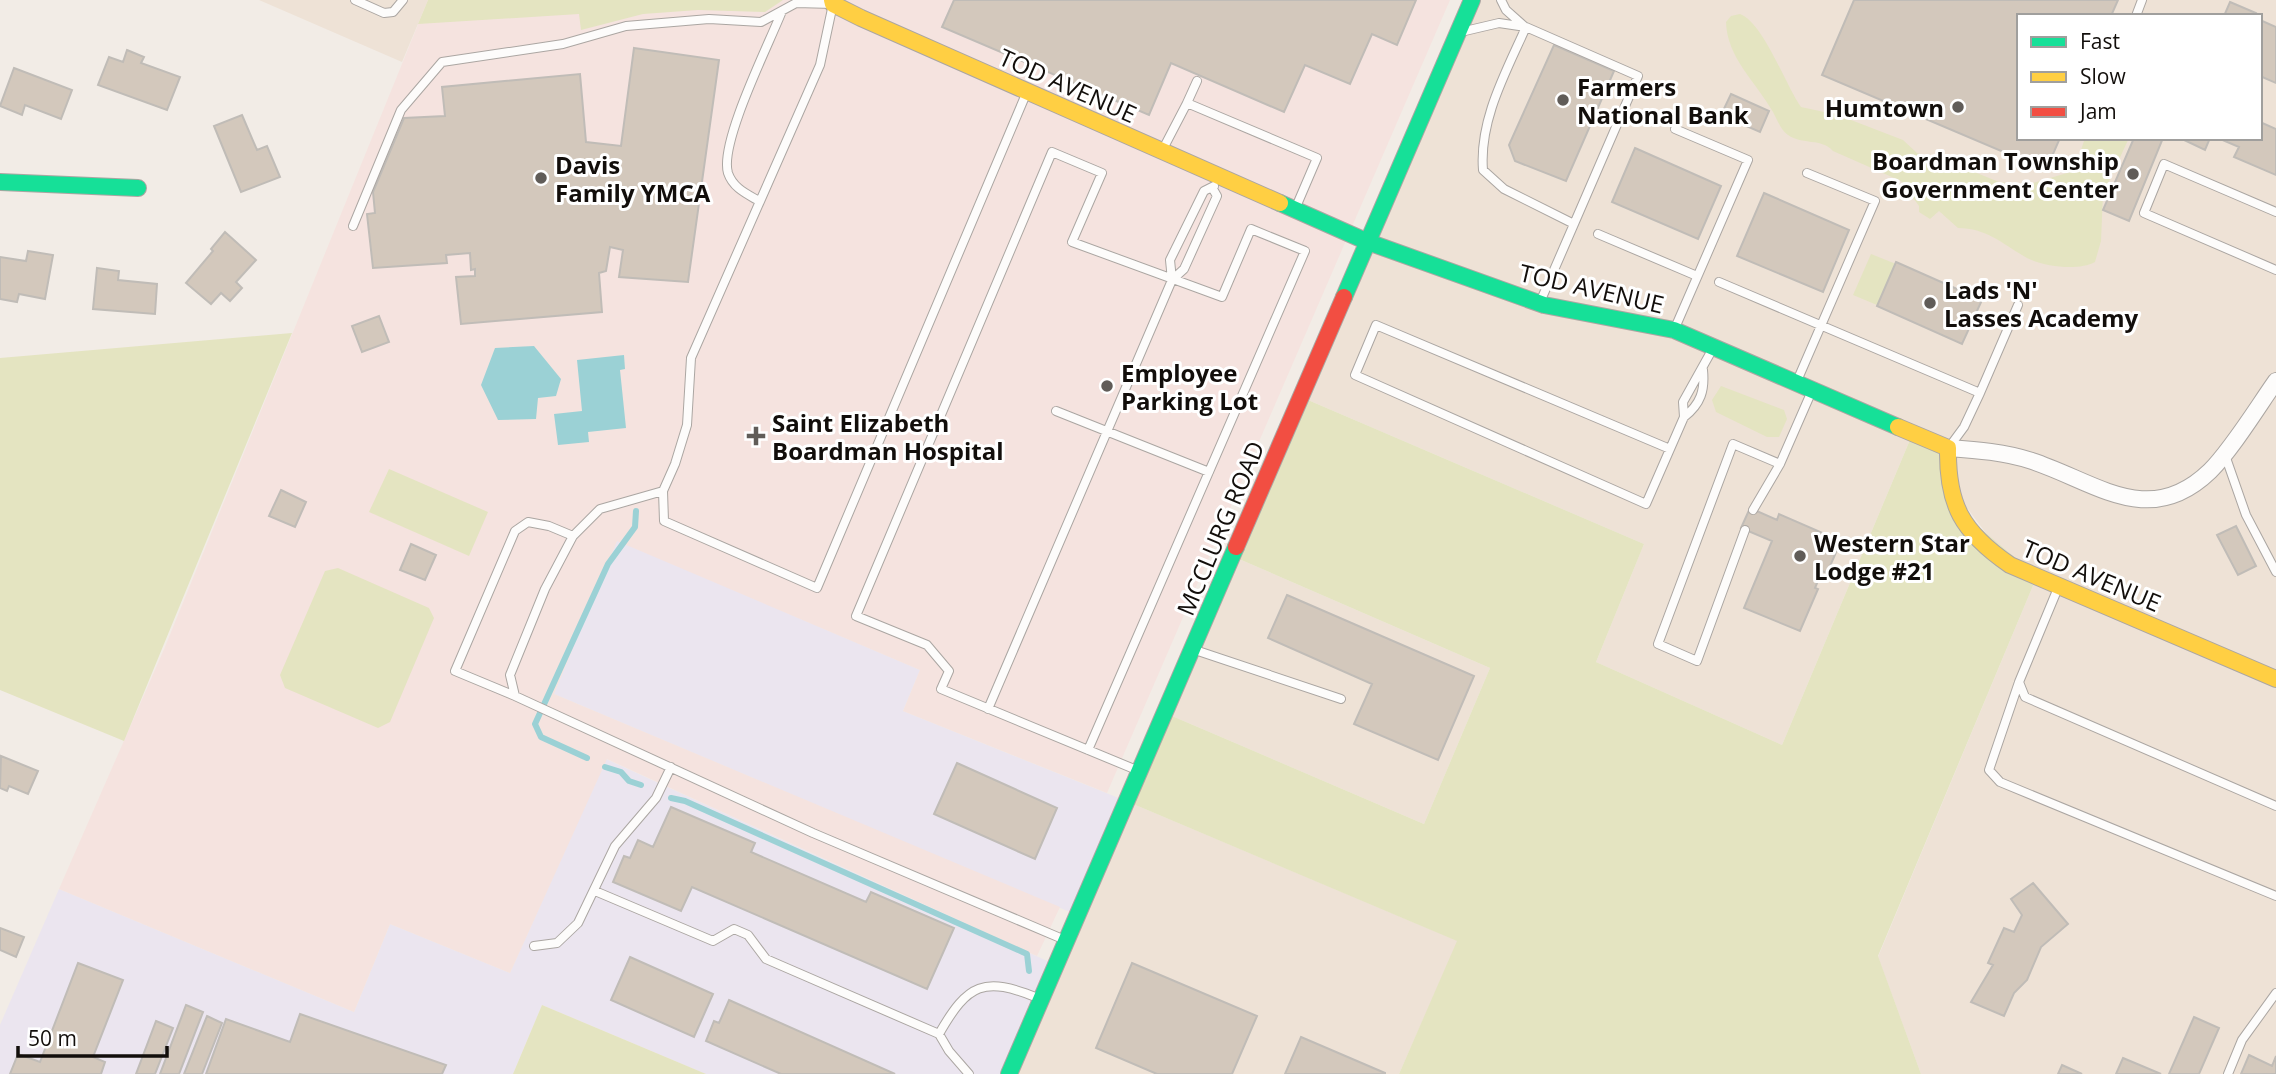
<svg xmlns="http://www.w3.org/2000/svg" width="2276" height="1074" font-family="'Open Sans',sans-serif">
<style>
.built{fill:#eee2d6;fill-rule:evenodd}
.industrial{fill:#ebe5ef}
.medical{fill:#f5e3df}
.green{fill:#e4e4c1}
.water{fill:#9bd1d5}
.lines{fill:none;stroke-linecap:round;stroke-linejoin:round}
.stream{stroke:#9bd1d5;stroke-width:6}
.building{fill:#d3c8bc;stroke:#c0bcb7;stroke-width:2}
.lane-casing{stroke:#aba6a2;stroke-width:10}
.street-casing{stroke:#aba6a2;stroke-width:18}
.fast-casing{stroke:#aba6a2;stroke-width:18}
.slow-casing{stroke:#aba6a2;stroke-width:18}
.jam-casing{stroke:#aba6a2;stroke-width:18}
.lane{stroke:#fdfcfb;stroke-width:8}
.street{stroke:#fdfcfb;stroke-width:16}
.fast{stroke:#16e098;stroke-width:16}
.slow{stroke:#ffcf43;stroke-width:16}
.jam{stroke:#f24e42;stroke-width:16}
.poi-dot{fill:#605c58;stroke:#fff;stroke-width:2.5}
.labels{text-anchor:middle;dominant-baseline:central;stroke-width:6;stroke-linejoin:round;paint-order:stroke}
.street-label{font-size:24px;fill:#120e0b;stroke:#fff}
.poi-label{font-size:24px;font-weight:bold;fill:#120e0b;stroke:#fff;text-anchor:start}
</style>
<rect width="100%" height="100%" fill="#f2ece6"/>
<!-- built -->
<path class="built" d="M 259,0 L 428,0 L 402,62 Z
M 1472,0 L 2276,0 L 2276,1074 L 1921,1074 L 1878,957 L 2037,576 L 2010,565 L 1912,435 L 1782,745 L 1596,662 L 1644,544 L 1301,397 ZM 2019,16 L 2260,16 L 2260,138 L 2019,138 Z
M 1232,556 L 1490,668 L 1424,824 L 1165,713 Z
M 1126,801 L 1458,941 L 1399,1074 L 1009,1074 Z"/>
<!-- industrial -->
<path class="industrial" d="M 617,540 L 920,670 L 903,711 L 1126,801 L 1077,915 L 554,694 Z
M 606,759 L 1056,965 L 1009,1074 L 706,1074 L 542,1005 L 513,1074 L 0,1074 L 0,1025 L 59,889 L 354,1012 L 390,924 L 510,973 Z"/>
<!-- medical -->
<path class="medical" d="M 428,0 L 1450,0 L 1107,793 L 903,711 L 920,670 L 617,541 L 554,694 L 1060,907 L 1037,956 L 607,759 L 510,973 L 390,924 L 354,1012 L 59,889 L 165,647 Z"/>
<!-- green -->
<path class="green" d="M 428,0 L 783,0 L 765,12 L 698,10 L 643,14 L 581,30 L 579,14 L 418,24 Z
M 1740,14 C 1763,22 1786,86 1801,107 L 1838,115 L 1903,140 L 1917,153 L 1934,160 L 1962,167 L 1999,182 L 2026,185 L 2074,171 L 2085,138 L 2129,138 L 2103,194 L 2101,241 L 2095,262 C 2079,271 2044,267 2027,258 C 2004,245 1987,228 1958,228 L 1939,211 L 1930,219 L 1919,212 L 1919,206 L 1901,181 L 1833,151 C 1822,138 1802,145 1788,135 C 1780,129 1778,121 1773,112 C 1756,82 1727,58 1726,22 L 1731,16 Z
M 1871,254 L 1896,264 L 1877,305 L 1853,295 Z
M 292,333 L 124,741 L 0,690 L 0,358 Z
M 1721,386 L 1784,410 L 1787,419 L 1779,437 L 1767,437 L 1716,412 L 1712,400 Z
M 1301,397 L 1644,544 L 1596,662 L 1782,745 L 1912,435 L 1948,448 L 1954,506 L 2037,576 L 1878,956 L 1921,1074 L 1399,1074 L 1457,941 L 1126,801 L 1165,713 L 1424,824 L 1490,668 L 1232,556 Z
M 389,469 L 488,512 L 469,556 L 369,512 Z
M 338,568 L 429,608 L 434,618 L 390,722 L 378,728 L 285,688 L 280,675 L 325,571 Z
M 542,1005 L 706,1074 L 513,1074 Z"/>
<!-- water -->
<path class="water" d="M 534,346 L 561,379 L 556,396 L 538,398 L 536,419 L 498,420 L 481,385 L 495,348 Z
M 624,355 L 625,369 L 620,370 L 626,428 L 588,432 L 589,442 L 558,445 L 554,414 L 582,411 L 577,360 Z"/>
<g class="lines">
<!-- stream -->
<path class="stream" d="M 587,758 L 541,737 L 535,724 L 608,564 L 635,527 L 636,511
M 605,767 L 621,772 L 629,781 L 641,785
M 671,798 L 685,801 L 1027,954 L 1029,971"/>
</g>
<!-- building -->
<path class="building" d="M 954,0 L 1416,0 L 1397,45 L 1372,34 L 1350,84 L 1305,65 L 1284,112 L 1171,63 L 1149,115 L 942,27 Z
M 1854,0 L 2118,0 L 2111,16 L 2019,16 L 2019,138 L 2060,138 L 2046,170 L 1822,75 Z
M 2230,2 L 2256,13 L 2255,16 L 2224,16 Z
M 2260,20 L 2276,27 L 2276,83 L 2260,76 Z
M 1554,45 L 1614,71 L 1566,181 L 1515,161 L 1509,145 Z
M 634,48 L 719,60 L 688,282 L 619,277 L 623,250 L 610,247 L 606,271 L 599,273 L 602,312 L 461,324 L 456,277 L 475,276 L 475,269 L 471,270 L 470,253 L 446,255 L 447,263 L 373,268 L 367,214 L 375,213 L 373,192 L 404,118 L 445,116 L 442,87 L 580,74 L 586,142 L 621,146 Z
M 127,50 L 144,57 L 141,63 L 180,77 L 167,110 L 98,85 L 109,57 L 123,62 Z
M 14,68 L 72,90 L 61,119 L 25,105 L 22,115 L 0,106 Z
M 1731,94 L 1769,111 L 1760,132 L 1721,115 Z
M 242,115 L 257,150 L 267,146 L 280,177 L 241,192 L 214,126 Z
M 2260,122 L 2276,129 L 2276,175 L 2234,157 L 2239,147 L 2218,138 L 2260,138 Z
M 2134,138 L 2163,138 L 2129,221 L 2103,210 Z
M 2180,138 L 2210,138 L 2205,150 Z
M 1635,148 L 1721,186 L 1698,239 L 1612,202 Z
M 1764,193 L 1849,230 L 1823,292 L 1737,256 Z
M 225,232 L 256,260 L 236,282 L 242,288 L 230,301 L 221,293 L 211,304 L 186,283 L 213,251 L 211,249 Z
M 28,251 L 53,255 L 45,299 L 19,294 L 17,302 L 0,299 L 0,257 L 26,261 Z
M 1896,262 L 1982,300 L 1962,344 L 1877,306 Z
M 97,268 L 119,271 L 118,280 L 157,284 L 155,314 L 93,309 Z
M 379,316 L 389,342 L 362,352 L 352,326 Z
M 281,490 L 306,502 L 295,527 L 269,516 Z
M 1750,508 L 1777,520 L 1779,514 L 1841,541 L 1827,573 L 1822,571 L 1815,588 L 1818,589 L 1800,631 L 1744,608 L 1772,541 L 1741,528 Z
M 2236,526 L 2256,566 L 2238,575 L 2217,535 Z
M 411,544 L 436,555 L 425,580 L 400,570 Z
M 1287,595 L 1474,676 L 1438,760 L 1354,724 L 1372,684 L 1268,638 Z
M 1,756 L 38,771 L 28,794 L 9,786 L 7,791 L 0,788 Z
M 957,763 L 1057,808 L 1035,859 L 934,814 Z
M 671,807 L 755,843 L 751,852 L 866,902 L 871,892 L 954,928 L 927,989 L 692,887 L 681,911 L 613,882 L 624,856 L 630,858 L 638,840 L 653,847 Z
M 2033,883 L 2068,924 L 2041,947 L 2027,980 L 2014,993 L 2004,1016 L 1971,1002 L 1993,965 L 1988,963 L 2004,928 L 2014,932 L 2022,915 L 2011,899 Z
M 0,928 L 24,937 L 16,957 L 0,950 Z
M 630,957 L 713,994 L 694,1037 L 611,1000 Z
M 78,963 L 123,980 L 93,1057 L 105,1062 L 101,1074 L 10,1074 L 18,1054 L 40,1062 Z
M 1132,963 L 1257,1016 L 1232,1074 L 1157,1074 L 1096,1048 Z
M 729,1000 L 895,1074 L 781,1074 L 706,1041 L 714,1021 L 719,1023 Z
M 186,1005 L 203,1012 L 179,1074 L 160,1074 Z
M 300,1014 L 446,1065 L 442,1074 L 206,1074 L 226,1019 L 290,1042 Z
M 207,1016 L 222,1023 L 202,1074 L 184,1074 Z
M 2194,1017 L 2219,1028 L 2199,1074 L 2169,1074 Z
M 156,1021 L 173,1028 L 155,1074 L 136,1074 Z
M 1301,1037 L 1385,1073 L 1385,1074 L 1285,1074 Z
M 2249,1055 L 2272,1066 L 2276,1056 L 2276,1074 L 2241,1074 Z
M 2123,1058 L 2161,1074 L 2116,1074 Z
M 2062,1065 L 2082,1074 L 2058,1074 Z"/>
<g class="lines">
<!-- lane casing -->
<g class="lane-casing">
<path id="lane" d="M 355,0 L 384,13 L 393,12 L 403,0
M 1501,0 L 1506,10 L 1524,26
M 2136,16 L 2142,0
M 1526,27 C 1506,72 1479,120 1483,170 L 1504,189 L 1574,224 L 1541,300
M 1465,31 L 1499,23 L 1526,27 L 1638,76 L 1574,224
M 1187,103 L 1197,81
M 1675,129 L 1748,160 L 1675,328
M 1163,149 L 1187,103 L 1317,158 L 1296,207
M 759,201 C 747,194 733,188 728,173 C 719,143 769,44 782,11
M 2276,212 L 2164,164 L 2144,213 L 2276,270
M 353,226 L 401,110 L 442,62 L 563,44 L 626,26 L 709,19 L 761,22 L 796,3 L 833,4 L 820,65 L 691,358 L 687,425 L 675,464 L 663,491 L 600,509 L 573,536 L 545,589 L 510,675 L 515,696 L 813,833 L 1065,940
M 1598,234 L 1697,276
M 1172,280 L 1170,260 L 1204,191 L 1214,186
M 1719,282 L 1980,393 L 1964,427 L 1950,446
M 1797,381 L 1875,201 L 1807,173
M 1980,393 L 2018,305
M 1056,411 L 1209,472
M 1684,417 C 1701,404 1705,390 1703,370
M 1670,449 L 1376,325 L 1355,375 L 1646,504 L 1684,417 L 1683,402 L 1712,350
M 2225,455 L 2246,515 L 2276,572
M 663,491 L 664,521 L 817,588 L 1026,94
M 1753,510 L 1780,464
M 1745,530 L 1697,661 L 1658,644 L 1733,444 L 1780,464 L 1811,393
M 2058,588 L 2019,682 L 2025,697 L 2276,806
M 1195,650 L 1341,699
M 2019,682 L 1989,770 L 2000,782 L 2276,896
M 515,696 L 455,671 L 515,531 L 528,522 L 549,526 L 573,536
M 988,709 L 1172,280 L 1184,269 L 1217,196 L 1213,189
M 1088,750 L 1305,251 L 1251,229 L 1222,297 L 1072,242 L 1102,173 L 1052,152 L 856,616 L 927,645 L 949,671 L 941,689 L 1139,771
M 595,891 L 713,941 L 734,929 L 748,935 L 766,959 L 939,1034 C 968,983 984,976 1038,998
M 534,946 L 557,943 L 578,923 L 615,846 L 656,798 L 671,767
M 939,1034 L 949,1051 L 969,1074
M 2228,1074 L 2242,1040 L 2276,993"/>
</g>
<!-- street casing -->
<g class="street-casing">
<path id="street" d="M 1948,448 C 1977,450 2005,452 2032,461 C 2096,482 2149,530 2210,471 C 2232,449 2257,408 2276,381"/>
</g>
<!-- fast casing -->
<g class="fast-casing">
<path id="fast" d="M 0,182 L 138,188
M 1280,203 L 1368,242 L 1544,305 L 1674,330 L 1898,427
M 1344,297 L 1472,0
M 1009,1074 L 1236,547"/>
</g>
<!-- slow casing -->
<g class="slow-casing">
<path id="slow" d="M 832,0 L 833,4 L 861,18 L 1280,203
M 1898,427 L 1948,448 C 1947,505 1962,532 2010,565 L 2276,679"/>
</g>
<!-- jam casing -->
<g class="jam-casing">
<path id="jam" d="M 1236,547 L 1344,297"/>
</g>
<!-- lane -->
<use href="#lane" class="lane"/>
<!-- street -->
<use href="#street" class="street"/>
<!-- fast -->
<use href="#fast" class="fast"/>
<!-- slow -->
<use href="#slow" class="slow"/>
<!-- jam -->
<use href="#jam" class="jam"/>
</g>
<!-- markers -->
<g class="poi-dot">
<circle cx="1563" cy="100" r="7"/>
<circle cx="1958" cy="107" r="7"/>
<circle cx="2133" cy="174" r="7"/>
<circle cx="541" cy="178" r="7"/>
<circle cx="1930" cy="303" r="7"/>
<circle cx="1107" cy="386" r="7"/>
<path d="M752.5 425.5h7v7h7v7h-7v7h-7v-7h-7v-7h7z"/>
<circle cx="1800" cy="556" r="7"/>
</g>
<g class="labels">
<!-- street labels -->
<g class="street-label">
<text transform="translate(1068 85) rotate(24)">TOD AVENUE</text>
<text transform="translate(1592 288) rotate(13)">TOD AVENUE</text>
<text transform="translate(1220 528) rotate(-67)">MCCLURG ROAD</text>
<text transform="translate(2092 575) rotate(23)">TOD AVENUE</text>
</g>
<!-- poi labels -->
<g class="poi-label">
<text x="1577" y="86">Farmers<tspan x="1577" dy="28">National Bank</tspan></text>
<text x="1944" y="107" text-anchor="end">Humtown</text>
<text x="2119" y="160" text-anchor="end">Boardman Township<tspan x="2119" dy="28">Government Center</tspan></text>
<text x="555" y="164">Davis<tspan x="555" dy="28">Family YMCA</tspan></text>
<text x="1944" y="289">Lads 'N'<tspan x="1944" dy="28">Lasses Academy</tspan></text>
<text x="1121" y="372">Employee<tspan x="1121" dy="28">Parking Lot</tspan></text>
<text x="772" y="422">Saint Elizabeth<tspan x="772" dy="28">Boardman Hospital</tspan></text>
<text x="1814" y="542">Western Star<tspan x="1814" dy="28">Lodge #21</tspan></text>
</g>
</g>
<!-- legend -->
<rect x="2017" y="14" width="245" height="126" fill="#ffffff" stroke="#a09f9d" stroke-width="2"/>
<rect x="2031" y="37" width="35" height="10" fill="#16e098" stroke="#a09f9d" stroke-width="2"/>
<text x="2080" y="49" font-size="21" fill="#120e0b">Fast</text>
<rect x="2031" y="72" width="35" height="10" fill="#ffcf43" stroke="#a09f9d" stroke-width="2"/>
<text x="2080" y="84" font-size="21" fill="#120e0b">Slow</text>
<rect x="2031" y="107" width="35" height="10" fill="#f24e42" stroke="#a09f9d" stroke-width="2"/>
<text x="2080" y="119" font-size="21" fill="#120e0b">Jam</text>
<!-- scale -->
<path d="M18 1046v10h149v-10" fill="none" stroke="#120e0b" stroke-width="3.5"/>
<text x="28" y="1046" font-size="21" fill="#120e0b" stroke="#ffffff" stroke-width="5" paint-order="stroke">50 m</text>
</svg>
